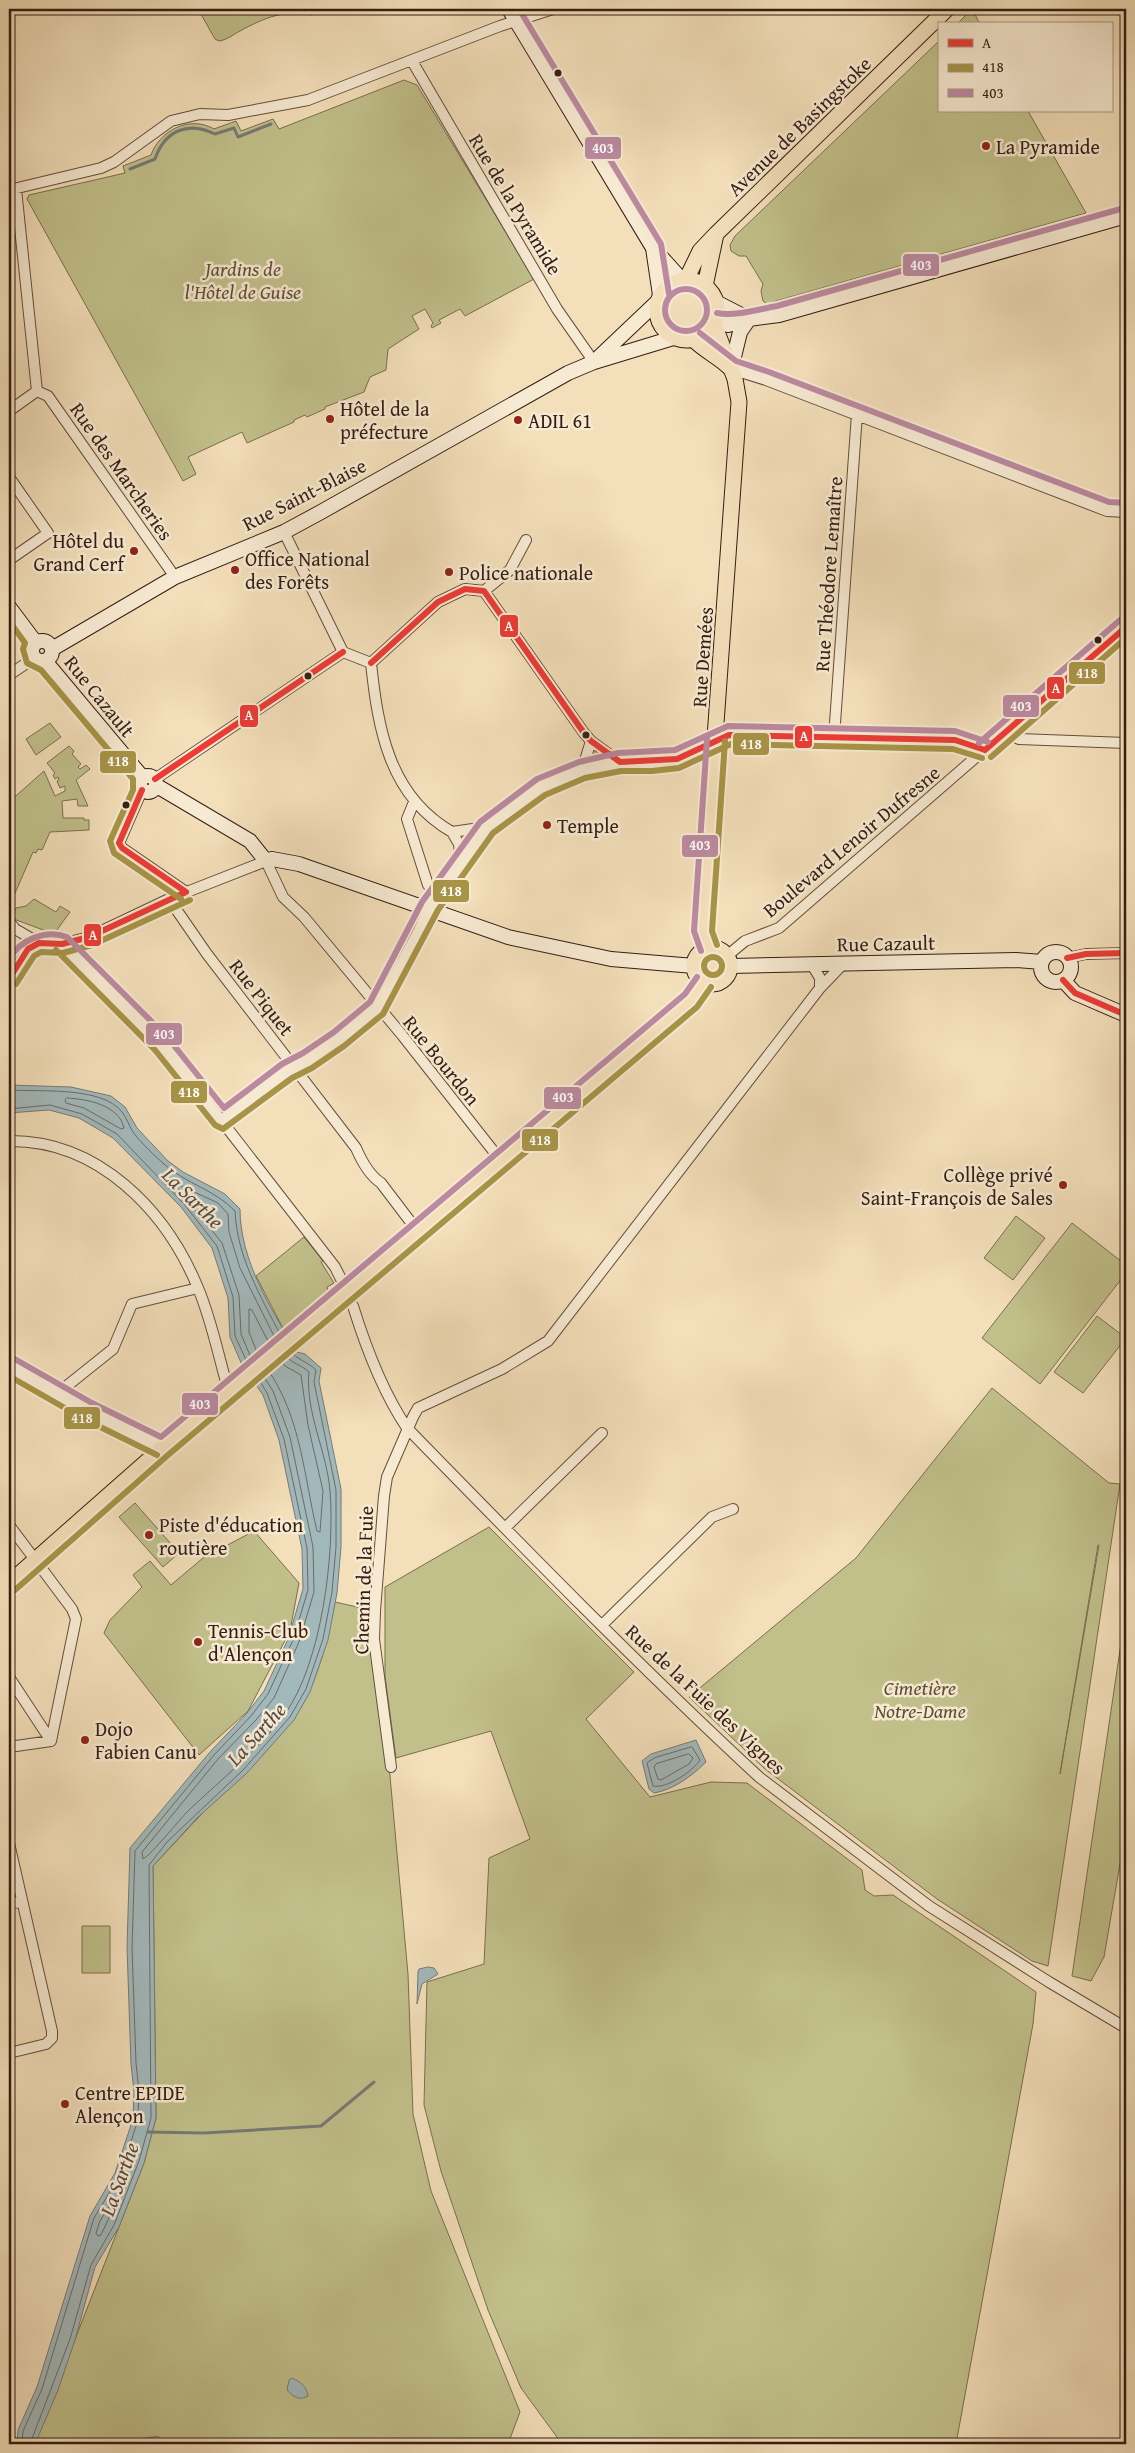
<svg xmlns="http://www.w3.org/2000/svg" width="1135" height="2453" font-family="'Gentium Book Plus',serif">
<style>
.green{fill:#c1c08b;stroke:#7b6e4f;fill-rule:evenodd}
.water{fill:#a2b9bc;stroke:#767b78}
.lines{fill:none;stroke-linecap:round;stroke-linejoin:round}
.shore{stroke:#6c6b68;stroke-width:1}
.stream{stroke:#767b78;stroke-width:3}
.street-casing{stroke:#644e3d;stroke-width:12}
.secondary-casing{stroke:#351d13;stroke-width:16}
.primary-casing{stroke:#351d13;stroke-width:17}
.street{stroke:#f7ead2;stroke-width:10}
.secondary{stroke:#f7ead2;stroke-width:14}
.primary{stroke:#f3dfba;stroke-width:15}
.bus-1-casing{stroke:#f7ead2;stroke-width:10}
.bus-2-casing{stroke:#f7ead2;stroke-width:10}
.bus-3-casing{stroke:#f7ead2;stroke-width:10}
.bus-1{stroke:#ed3b36;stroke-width:6}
.bus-2{stroke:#a79446;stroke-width:6}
.bus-3{stroke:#bb8aa1;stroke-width:6}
.bus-dot{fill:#351d13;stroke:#f7ead2;stroke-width:2}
.poi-dot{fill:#8f2418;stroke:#f7ead2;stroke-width:2}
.labels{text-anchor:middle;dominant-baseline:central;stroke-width:5;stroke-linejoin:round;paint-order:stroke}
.street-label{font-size:20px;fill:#351d13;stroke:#f7ead2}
.poi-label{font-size:20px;fill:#351d13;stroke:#f7ead2;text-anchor:start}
.park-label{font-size:20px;font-style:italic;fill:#5f4e37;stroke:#f7ead2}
.water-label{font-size:21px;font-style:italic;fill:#564c46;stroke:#f7ead2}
.line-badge{stroke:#f7ead2;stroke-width:2}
.badge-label{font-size:14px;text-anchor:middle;font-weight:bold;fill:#fff}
</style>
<rect width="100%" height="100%" fill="#f3dfba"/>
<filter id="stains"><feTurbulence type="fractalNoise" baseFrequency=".004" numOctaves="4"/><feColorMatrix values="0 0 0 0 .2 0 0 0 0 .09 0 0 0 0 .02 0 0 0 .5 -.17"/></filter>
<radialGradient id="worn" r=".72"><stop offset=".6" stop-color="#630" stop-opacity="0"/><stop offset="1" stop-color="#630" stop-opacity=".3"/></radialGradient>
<!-- green -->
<path class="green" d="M 198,9 L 308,9 L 312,15 C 285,9 264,18 240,31 C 234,34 227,40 219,41 L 215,39 Z
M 972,9 L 980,24 L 957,24 Z
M 939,41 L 939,111 L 1028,111 L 1086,213 L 776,301 L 767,304 L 763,301 L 761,291 L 763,284 L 746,256 L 739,256 L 731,251 L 730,245 L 735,236 Z
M 404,80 L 417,85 L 534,279 L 465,316 L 460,309 L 439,320 L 441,323 L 432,328 L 431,326 L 433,323 L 425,309 L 412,316 L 419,329 L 388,349 L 386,370 L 370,377 L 364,392 L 325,407 L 325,409 L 307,417 L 305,415 L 294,420 L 294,422 L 247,443 L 242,432 L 188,457 L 196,474 L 183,481 L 27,199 L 29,195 L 125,173 L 123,166 L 151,155 C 160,130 190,115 214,129 L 236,121 L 241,131 L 273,119 L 279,129 Z
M 50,723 L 61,737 L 36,755 L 26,739 Z
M 69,746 L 74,751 L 72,754 L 81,764 L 78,767 L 80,769 L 86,765 L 90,769 L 76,780 L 88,806 L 78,806 L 77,799 L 62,801 L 63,818 L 84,818 L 84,820 L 89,820 L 89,830 L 50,832 L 42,850 L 38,849 L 36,853 L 33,852 L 12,900 L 9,898 L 9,849 L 12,843 L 9,841 L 9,802 L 44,771 L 55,796 L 65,791 L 65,786 L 60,788 L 57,781 L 59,780 L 58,777 L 55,779 L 53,775 L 55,773 L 47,763 Z
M 593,749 L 615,761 L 587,765 Z
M 481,832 L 466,851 L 457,834 Z
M 34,899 L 56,912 L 60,906 L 70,912 L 54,934 L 11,918 L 16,908 L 26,906 Z
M 1016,1216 L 1045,1238 L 1013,1280 L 984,1258 Z
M 1072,1223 L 1126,1265 L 1126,1273 L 1040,1384 L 982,1338 Z
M 304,1237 L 323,1261 L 321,1262 L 334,1283 L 327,1287 L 329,1296 L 286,1334 L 256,1276 Z
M 1097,1316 L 1126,1338 L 1083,1393 L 1054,1372 Z
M 992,1388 L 1109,1483 L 1120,1484 L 1048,1966 L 1032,1961 L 937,1899 L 765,1769 L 689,1697 L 856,1558 ZM 1098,1545 L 1099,1545 L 1060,1774 Z
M 135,1503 L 179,1553 L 163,1567 L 119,1517 Z
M 489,1527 L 634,1672 L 586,1719 L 650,1797 L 711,1782 L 747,1783 L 862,1870 L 865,1890 L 874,1896 L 893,1895 L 1036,1992 L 1033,2024 L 956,2444 L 562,2444 L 521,2388 L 488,2310 L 441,2171 L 424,2105 L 427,1982 L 484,1964 L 489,1858 L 530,1839 L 491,1731 L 396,1758 L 385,1676 L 385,1587 Z
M 254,1531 L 299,1583 L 290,1631 L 248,1711 L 199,1755 L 104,1633 L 110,1620 L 142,1587 L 133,1575 L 150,1561 L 171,1585 L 203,1558 Z
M 335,1602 L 375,1611 L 408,1974 L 413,2114 L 431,2191 L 520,2412 L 508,2444 L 34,2444 L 144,2163 L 156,2118 L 153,1866 L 300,1709 C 319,1676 328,1639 335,1602 Z
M 1126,1609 L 1126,1829 L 1104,1957 L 1091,1981 L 1072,1976 Z
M 82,1926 L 110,1926 L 110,1973 L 82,1973 Z"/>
<!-- water -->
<path class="water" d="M 9,1085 L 71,1087 L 111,1096 L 125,1107 L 137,1128 L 168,1161 L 183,1172 L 225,1194 L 240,1209 C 240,1260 271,1309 297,1352 L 305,1354 L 321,1368 L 319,1381 L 341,1489 L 341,1547 L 337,1593 L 328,1640 L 310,1692 L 294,1720 L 247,1773 L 197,1818 L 153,1866 L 156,2118 L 144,2163 L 119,2227 L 95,2267 L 75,2340 L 58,2390 L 35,2444 L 17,2444 L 18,2430 L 37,2387 L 90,2216 L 115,2173 L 133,2119 L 134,2091 L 131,2064 L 127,1947 L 130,1848 L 210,1752 L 247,1713 L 264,1691 L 288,1639 L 303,1589 L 302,1549 L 279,1440 L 263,1395 L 242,1365 L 230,1337 L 228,1298 L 212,1248 L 181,1207 L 113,1138 L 79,1118 L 49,1110 L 9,1113 Z
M 696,1740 L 706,1762 C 692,1776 673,1790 654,1793 L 649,1789 L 642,1761 L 651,1754 Z
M 428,1967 L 434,1968 L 438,1974 L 422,1984 L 417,2004 L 418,1972 L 419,1969 Z
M 292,2378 C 301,2382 306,2386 308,2396 C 300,2401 293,2397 287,2390 L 289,2380 Z
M 158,2436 L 163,2444 L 147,2444 L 145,2438 Z"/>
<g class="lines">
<!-- shore -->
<path class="shore" d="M 9,1090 C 39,1092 102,1086 122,1112 C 127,1118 129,1126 133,1132 C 141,1143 155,1156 165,1165 C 187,1184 215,1190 235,1211 C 237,1257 260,1295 281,1336
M 67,1098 C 87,1099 119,1105 124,1128 L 121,1129 L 84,1108 L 66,1103 L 65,1100 Z
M 9,1109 L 50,1105 L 82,1114 L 117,1134 L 184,1204 L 217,1246 L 233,1297 L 235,1336 L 248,1364
M 258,1355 L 249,1332 L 249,1309 L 252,1310 L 270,1345
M 252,1360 L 241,1334 L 239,1295 L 222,1243 L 177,1187 L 177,1184 L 218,1203 L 228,1214 L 229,1232 L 240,1268 L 276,1340
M 268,1370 C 301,1417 304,1477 317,1531 L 320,1532 L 323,1491 L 308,1425 L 301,1375 L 285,1366 L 280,1360
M 262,1374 L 273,1391 L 290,1437 L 313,1547 L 314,1592 L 299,1642 L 274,1698 L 256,1720 L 218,1759 L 142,1852 L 143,1859 C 152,1854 179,1820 189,1810 C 222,1779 258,1750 285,1714 C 322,1662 335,1553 330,1491 C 327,1452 305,1412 309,1372 C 302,1365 291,1364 286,1355
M 692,1747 L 700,1760 C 693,1771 667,1789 653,1786 L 647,1763 L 654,1758 Z
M 689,1754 L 693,1758 L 689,1764 L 661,1780 L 658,1779 L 654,1767 L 656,1764 Z
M 114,2202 L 115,2205 L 101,2235 L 98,2236 L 96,2233 L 100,2221 L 111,2203 Z
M 22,2444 L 23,2431 L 42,2389 L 94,2218 L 120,2175 L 138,2120 L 139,2091 L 136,2063 L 132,1947 L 135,1851 L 214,1755 L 251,1716 L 268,1694 L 293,1640 L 308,1590 L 307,1548 L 284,1439 L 267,1393 L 258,1378
M 30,2444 L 70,2339 L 91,2265 L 114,2225 L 139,2161 L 151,2118 L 149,1865 L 167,1842 L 243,1770 L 290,1717 L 306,1689 L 323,1639 L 332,1592 L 336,1547 L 336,1490 L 314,1382 L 316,1370 C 308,1362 296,1359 290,1351"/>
<!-- stream -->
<path class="stream" d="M 130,169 L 155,159 C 165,130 188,121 215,134 L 234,128 L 238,137 L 271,124
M 148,2132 L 204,2133 L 321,2126 L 374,2082"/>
<!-- street casing -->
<g class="street-casing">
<path id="street" d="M 412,61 L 557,309 L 594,362
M 16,189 L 37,391
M 9,190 L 101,168 L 114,162 L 171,121 L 200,114 L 228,115 L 308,100 L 500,26 L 553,9
M 731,369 L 766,380 L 1107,511 L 1126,512
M 37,391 L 48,396 L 175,577
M 9,411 L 37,391
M 9,477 L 48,533 L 9,560
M 284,532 L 343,652
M 484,591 L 510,570 L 526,540
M 343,652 L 371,663
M 371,663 C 378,729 389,796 452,832 L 487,827 L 541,787 L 582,770 L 620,762 L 652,762 L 677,759 L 729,735 L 955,740 L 985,750
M 371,663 L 438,602 L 465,589 L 484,591 L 584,733 L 591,741 L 620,762
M 9,675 L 34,658
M 1006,733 L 1019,739 L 1126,743
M 834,737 L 857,414
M 582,770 L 591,741
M 155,779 L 343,652
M 142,790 L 119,843 L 122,848 L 186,892
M 414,802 L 407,819 L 428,885
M 452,832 L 459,844 L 461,863
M 169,899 L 207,954 L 356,1148 C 362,1162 369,1175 381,1183 L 419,1233
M 9,921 L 15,929 L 39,943
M 62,944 L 162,1044 L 335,1267 L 343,1283
M 728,955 L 745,941 L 779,928 L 1126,627
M 1067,958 L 1086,954 L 1126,953
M 812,965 L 820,978 L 820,988
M 9,979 L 28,949 L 39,943 L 62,944 L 89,937 L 169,899 L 266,861 L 283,897 L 304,917 L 402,1035 L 502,1162
M 222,1120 L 287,1071 L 307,1061 L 339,1039 L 377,1008 L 419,930 L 430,906 L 487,827
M 9,1141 C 98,1140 166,1210 198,1288 C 210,1316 217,1349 225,1378 L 231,1390
M 353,1306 C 366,1348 382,1391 407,1428 C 522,1546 638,1665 759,1777 L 929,1906 L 1049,1982 L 1126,2028
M 58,1393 L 113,1349 L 132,1304 L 198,1288
M 9,1525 L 72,1609 L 76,1619 L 51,1741
M 506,1527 L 602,1433
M 602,1625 L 712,1517 L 733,1509
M 9,1677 L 51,1741
M 9,1747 L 51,1741
M 391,1767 L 374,1639 L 375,1611 L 384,1496 L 387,1477 L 413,1417 L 418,1408 L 502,1369 L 548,1341 L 820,988 L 842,965
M 9,1843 L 52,2031 L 52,2038 L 46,2044 L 9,2053
M 9,1903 L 22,1902"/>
</g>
<!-- secondary casing -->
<g class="secondary-casing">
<path id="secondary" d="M 509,9 L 653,248 L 660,295
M 653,248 L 682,280
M 716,302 L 749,319
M 715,322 L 728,325 L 749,319 L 779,315 L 1126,216
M 598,358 L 657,302
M 731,369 L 740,332 L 749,319
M 9,607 L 36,643
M32 651a10 10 0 1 1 20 0a10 10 0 1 1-20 0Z
M 52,649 L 175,577 L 284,532 L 321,512 L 568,373 L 594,362 L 673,338
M 45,661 L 143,778
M140 784a8 8 0 1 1 16 0a8 8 0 1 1-16 0Z
M 157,786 L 250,841 L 266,861 L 272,859 L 299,864 L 508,937 L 611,959 L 694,966
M1041 967a15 15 0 1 1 30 0a15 15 0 1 1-30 0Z
M 731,966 L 1016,960 L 1042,962
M 1063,980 L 1075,993 L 1126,1015
M 9,1366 L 88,1411 L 150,1440 L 162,1448"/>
</g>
<!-- primary casing -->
<g class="primary-casing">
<path id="primary" d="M657 310a30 30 0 1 1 60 0a30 30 0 1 1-60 0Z
M 686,280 L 700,251 L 716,234 L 947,9
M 705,286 L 716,234
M 694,340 C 705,351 719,357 730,368
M694 966a18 18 0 1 1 36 0a18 18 0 1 1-36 0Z
M 709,948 L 703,932 L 706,863 L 739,402 L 735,379 L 714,324
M 9,1583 L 162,1448 L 691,1000 L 704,982"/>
</g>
<!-- street -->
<use href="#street" class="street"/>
<!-- secondary -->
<use href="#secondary" class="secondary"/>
<!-- primary -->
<use href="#primary" class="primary"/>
<!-- bus-1 casing -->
<g class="bus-1-casing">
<path id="bus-1" d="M 371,663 L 438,602 L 465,589 L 484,591 L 584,733 L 591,741 L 620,762 L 677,759 L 729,735 L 955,740 L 985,750
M 985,750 L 1126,627
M 155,779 L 343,652
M 142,790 L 119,843 L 122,848 L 186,892
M 1067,958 L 1086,954 L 1126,953
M 9,979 L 28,949 L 39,943 L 62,944 L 89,937 L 186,892
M 1063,980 L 1075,993 L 1126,1015"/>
</g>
<!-- bus-2 casing -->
<g class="bus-2-casing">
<path id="bus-2" d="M 9,621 L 25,643 L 23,649 L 27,663 L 41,670 L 133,779 L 133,790 L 110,841 L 114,853 L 181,899
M 991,757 L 1126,638
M 717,945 L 712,931 L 725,741
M 56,950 L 155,1050 L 215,1125 L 223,1129 L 292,1078 L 312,1068 L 344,1046 L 383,1014 L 438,910 L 493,833 L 545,795 L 585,778 L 621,771 L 652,771 L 679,768 L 731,744 L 953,749 L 982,758
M704 966a9 9 0 1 1 18 0a9 9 0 1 1-18 0Z
M 16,984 L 34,956 L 41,952 L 63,953 L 92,945 L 190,900
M 9,1376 L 84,1419 L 157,1455
M 15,1590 L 168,1455 L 697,1007 L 711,987"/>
</g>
<!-- bus-3 casing -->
<g class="bus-3-casing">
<path id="bus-3" d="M 519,9 L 661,244 L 669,294
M665 310a21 21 0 1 1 42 0a21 21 0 1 1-42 0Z
M 717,313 C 734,317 759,309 777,306 L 1124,208
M 700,333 L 736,361 L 769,372 L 1109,502 L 1126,503
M 979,743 L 1120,620
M 701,951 L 694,931 L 707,739
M 9,959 C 20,940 45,929 67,937 L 168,1038 L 224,1108 L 282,1064 L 303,1053 L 334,1032 L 370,1002 L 422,902 L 480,822 L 537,779 L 579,762 L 618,753 L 675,750 L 728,726 L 955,731 L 988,742
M 13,1358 L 92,1403 L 161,1437 L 685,994 L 697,977"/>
</g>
<!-- bus-1 -->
<use href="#bus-1" class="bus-1"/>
<!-- bus-2 -->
<use href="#bus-2" class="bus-2"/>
<!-- bus-3 -->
<use href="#bus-3" class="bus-3"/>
</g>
<!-- markers -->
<g class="bus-dot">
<circle cx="558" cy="73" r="4.5"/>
<circle cx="1098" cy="640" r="4.5"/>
<circle cx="308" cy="676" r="4.5"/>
<circle cx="586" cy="735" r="4.5"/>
<circle cx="126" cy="805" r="4.5"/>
</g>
<g class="poi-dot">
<circle cx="986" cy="146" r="5"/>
<circle cx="330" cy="419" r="5"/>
<circle cx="518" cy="420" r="5"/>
<circle cx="134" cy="551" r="5"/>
<circle cx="235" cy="570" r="5"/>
<circle cx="449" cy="572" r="5"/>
<circle cx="547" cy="825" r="5"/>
<circle cx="1063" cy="1185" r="5"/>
<circle cx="149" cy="1535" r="5"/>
<circle cx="198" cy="1642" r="5"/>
<circle cx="85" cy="1740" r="5"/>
<circle cx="65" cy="2104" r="5"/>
</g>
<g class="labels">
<!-- street labels -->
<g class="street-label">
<text transform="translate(799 126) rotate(-44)">Avenue de Basingstoke</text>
<text transform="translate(516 204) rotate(59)">Rue de la Pyramide</text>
<text transform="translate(122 471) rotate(55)">Rue des Marcheries</text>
<text transform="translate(304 494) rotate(-27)">Rue Saint-Blaise</text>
<text transform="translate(828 574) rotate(-86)">Rue Théodore Lemaître</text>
<text transform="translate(702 657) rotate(-86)">Rue Demées</text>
<text transform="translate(100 696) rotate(51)">Rue Cazault</text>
<text transform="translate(851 841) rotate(-40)">Boulevard Lenoir Dufresne</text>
<text transform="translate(886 943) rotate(-1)">Rue Cazault</text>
<text transform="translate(262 997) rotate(52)">Rue Piquet</text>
<text transform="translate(442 1060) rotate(51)">Rue Bourdon</text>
<text transform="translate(363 1580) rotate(-88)">Chemin de la Fuie</text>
<text transform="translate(706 1699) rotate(43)">Rue de la Fuie des Vignes</text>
</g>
<!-- poi labels -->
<g class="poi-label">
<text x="996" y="146">La Pyramide</text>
<text x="340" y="408">Hôtel de la<tspan x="340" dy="23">préfecture</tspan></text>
<text x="528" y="420">ADIL 61</text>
<text x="124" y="540" text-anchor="end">Hôtel du<tspan x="124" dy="23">Grand Cerf</tspan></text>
<text x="245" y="558">Office National<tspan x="245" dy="23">des Forêts</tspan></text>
<text x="459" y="572">Police nationale</text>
<text x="557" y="825">Temple</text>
<text x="1053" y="1174" text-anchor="end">Collège privé<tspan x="1053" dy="23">Saint-François de Sales</tspan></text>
<text x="159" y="1524">Piste d'éducation<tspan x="159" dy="23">routière</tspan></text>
<text x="208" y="1630">Tennis-Club<tspan x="208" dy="23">d'Alençon</tspan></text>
<text x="95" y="1728">Dojo<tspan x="95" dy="23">Fabien Canu</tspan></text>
<text x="75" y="2092">Centre EPIDE<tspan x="75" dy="23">Alençon</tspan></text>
</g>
<!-- park labels -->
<g class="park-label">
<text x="243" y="268">Jardins de<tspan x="243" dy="23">l'Hôtel de Guise</tspan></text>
<text x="920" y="1687">Cimetière<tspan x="920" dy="23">Notre-Dame</tspan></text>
</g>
<!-- water labels -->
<g class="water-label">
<text transform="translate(193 1198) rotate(45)">La Sarthe</text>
<text transform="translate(256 1734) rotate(-48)">La Sarthe</text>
<text transform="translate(119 2179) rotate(-70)">La Sarthe</text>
</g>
</g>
<g class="line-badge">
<rect x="584" y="136" width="38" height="24" rx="5" fill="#bb8aa1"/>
<rect x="902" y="253" width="38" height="24" rx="5" fill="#bb8aa1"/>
<rect x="499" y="614" width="20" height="24" rx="5" fill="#ed3b36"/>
<rect x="1068" y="661" width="38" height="24" rx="5" fill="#a79446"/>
<rect x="1046" y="676" width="19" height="24" rx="5" fill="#ed3b36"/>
<rect x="1002" y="694" width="38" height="24" rx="5" fill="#bb8aa1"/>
<rect x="239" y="704" width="20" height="24" rx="5" fill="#ed3b36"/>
<rect x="794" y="725" width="19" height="24" rx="5" fill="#ed3b36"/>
<rect x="732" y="732" width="38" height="24" rx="5" fill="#a79446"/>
<rect x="99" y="750" width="38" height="24" rx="5" fill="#a79446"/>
<rect x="681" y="834" width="38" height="24" rx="5" fill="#bb8aa1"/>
<rect x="432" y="879" width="38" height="24" rx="5" fill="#a79446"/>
<rect x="83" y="923" width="19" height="24" rx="5" fill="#ed3b36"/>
<rect x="145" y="1022" width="38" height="24" rx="5" fill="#bb8aa1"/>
<rect x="170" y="1080" width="38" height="24" rx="5" fill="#a79446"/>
<rect x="543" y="1086" width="39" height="24" rx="5" fill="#bb8aa1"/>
<rect x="521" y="1128" width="38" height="24" rx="5" fill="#a79446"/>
<rect x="181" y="1392" width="38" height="24" rx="5" fill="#bb8aa1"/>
<rect x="63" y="1406" width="38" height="24" rx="5" fill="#a79446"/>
</g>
<g class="badge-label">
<text x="603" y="153">403</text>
<text x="921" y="270">403</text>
<text x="509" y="631">A</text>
<text x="1087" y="678">418</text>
<text x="1056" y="693">A</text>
<text x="1021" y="711">403</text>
<text x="249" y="720">A</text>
<text x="804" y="741">A</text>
<text x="751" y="749">418</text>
<text x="118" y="766">418</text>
<text x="700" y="850">403</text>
<text x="451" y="896">418</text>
<text x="93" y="940">A</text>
<text x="164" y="1039">403</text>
<text x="189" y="1097">418</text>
<text x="563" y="1102">403</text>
<text x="540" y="1145">418</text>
<text x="200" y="1409">403</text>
<text x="82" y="1423">418</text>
</g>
<!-- margin -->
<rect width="1135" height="2453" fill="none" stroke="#f3dfba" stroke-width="30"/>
<rect x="10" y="10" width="1115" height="2433" fill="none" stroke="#351d13" stroke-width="2.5"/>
<rect x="15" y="15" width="1105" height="2423" fill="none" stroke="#351d13"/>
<!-- legend -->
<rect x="938" y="22" width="175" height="90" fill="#f7ead2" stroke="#a99886"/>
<rect x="948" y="39" width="25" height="8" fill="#ed3b36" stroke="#a99886"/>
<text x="982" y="48" font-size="15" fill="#351d13">A</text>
<rect x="948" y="64" width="25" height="8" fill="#a79446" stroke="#a99886"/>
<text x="982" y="72" font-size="15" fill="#351d13">418</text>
<rect x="948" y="89" width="25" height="8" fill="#bb8aa1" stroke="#a99886"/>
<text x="982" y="98" font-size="15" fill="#351d13">403</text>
<rect width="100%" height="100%" filter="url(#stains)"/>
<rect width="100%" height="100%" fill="url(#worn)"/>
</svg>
